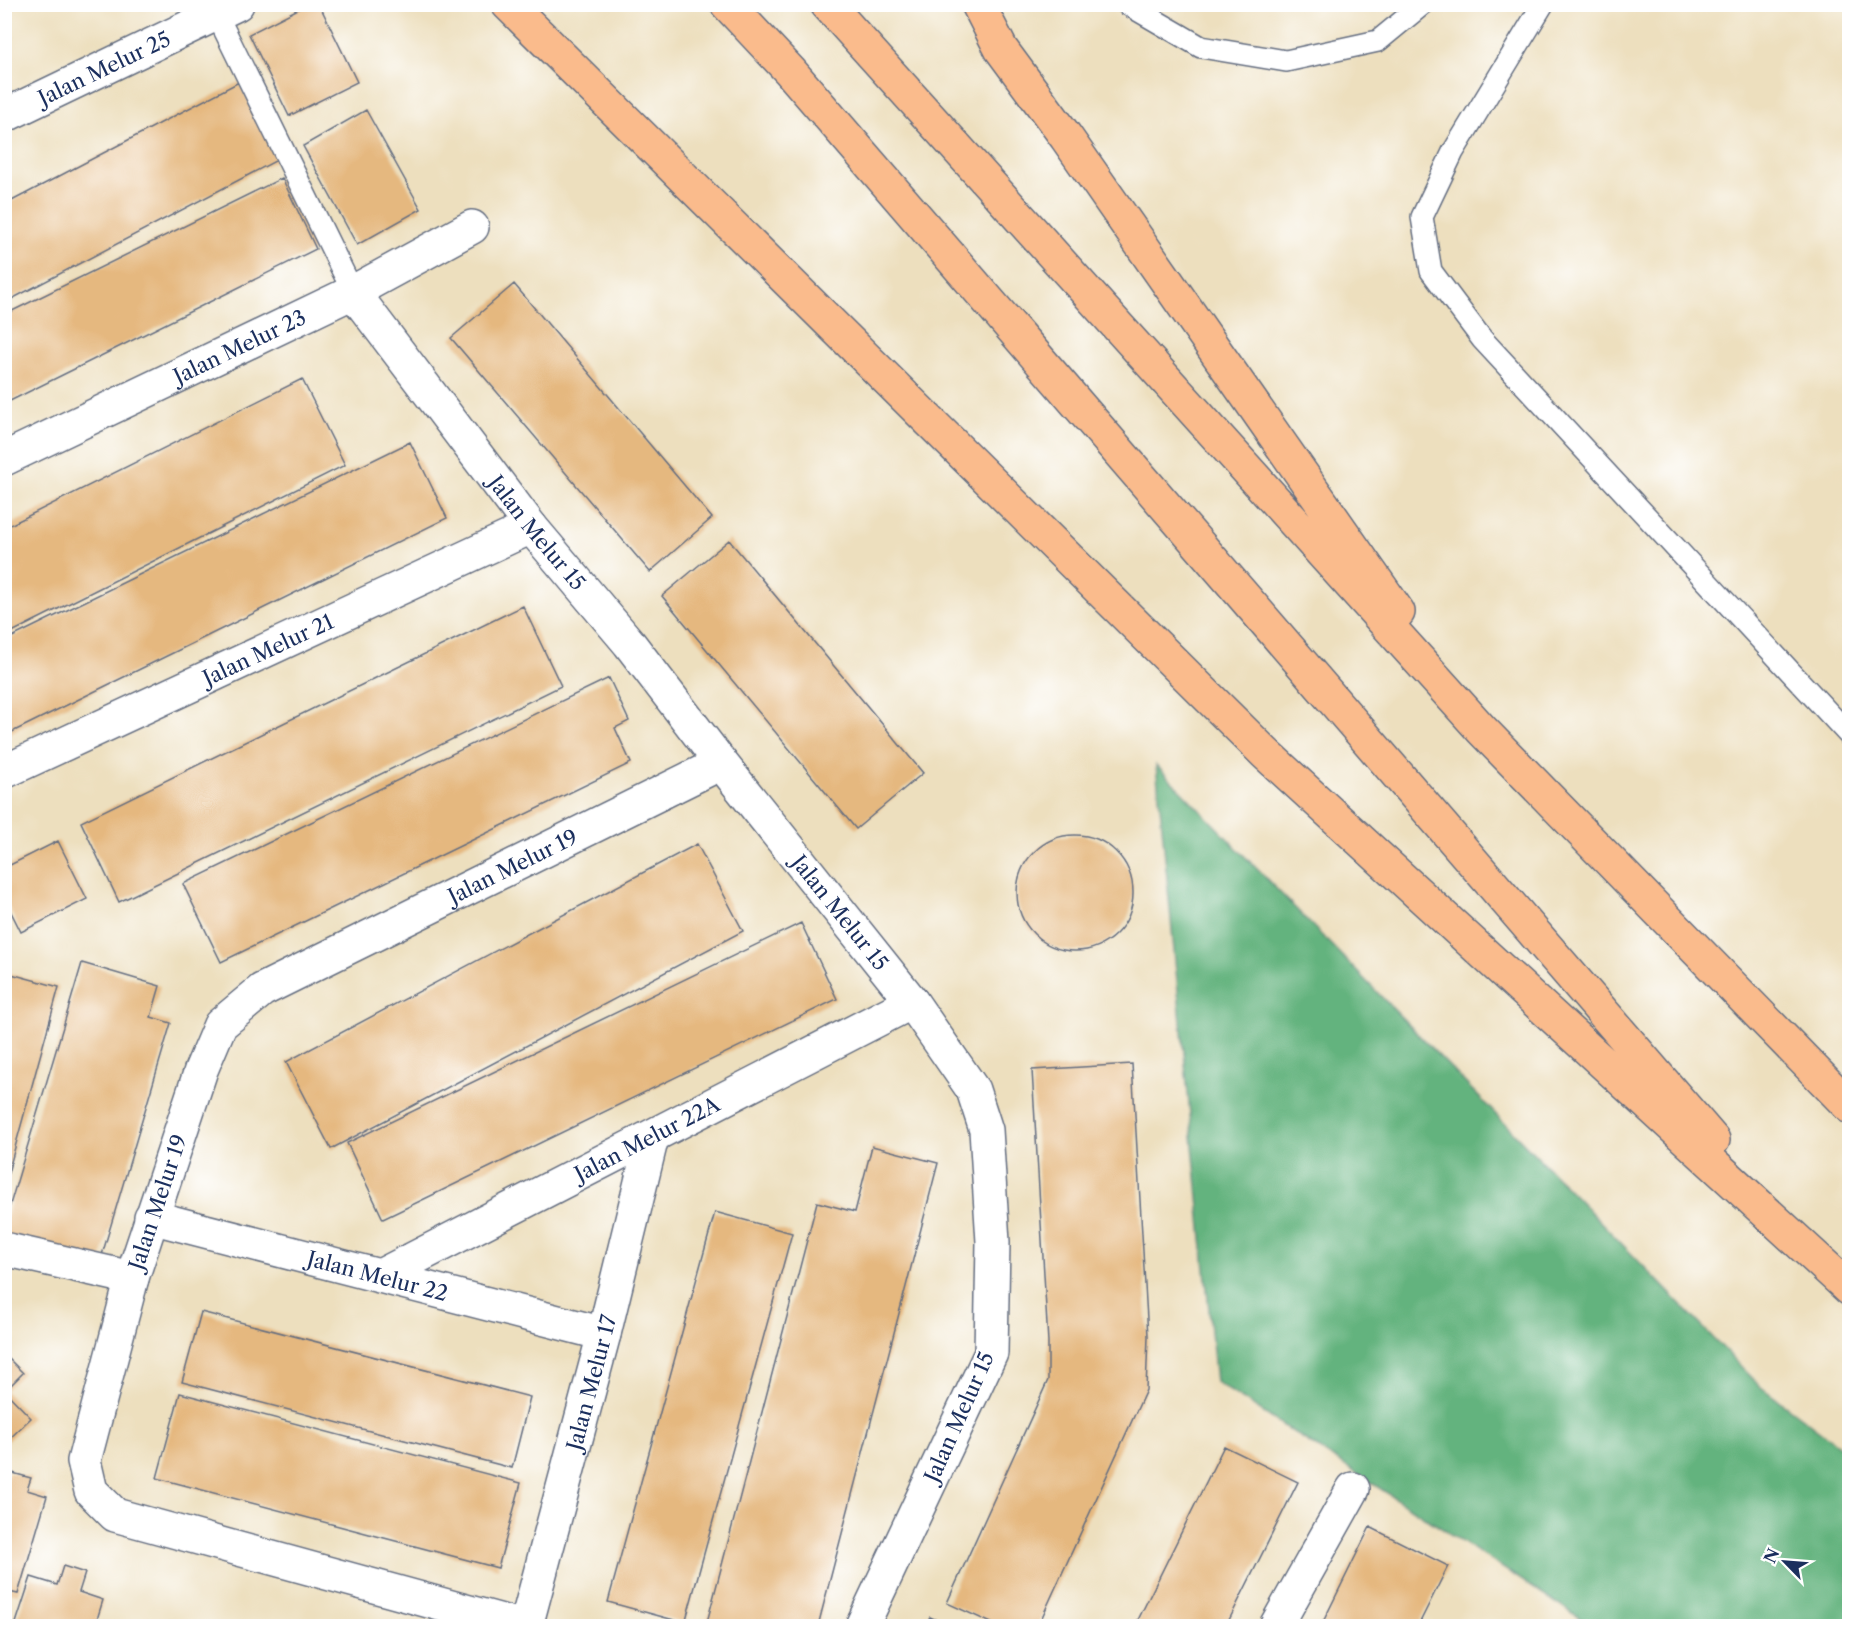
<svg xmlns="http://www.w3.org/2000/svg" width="1854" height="1631" font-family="'Libre Caslon Text',serif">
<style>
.forest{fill:#64b37e;stroke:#40716e;stroke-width:1.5}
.building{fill:#e5b87f}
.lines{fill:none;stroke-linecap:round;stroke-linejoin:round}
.service-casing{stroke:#646d80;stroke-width:24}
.minor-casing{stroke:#646d80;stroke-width:36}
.motorway-casing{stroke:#646d80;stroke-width:36}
.service{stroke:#fff;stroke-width:21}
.minor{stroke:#fff;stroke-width:33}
.motorway{stroke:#fabb8c;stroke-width:33}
.labels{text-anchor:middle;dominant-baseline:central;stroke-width:5;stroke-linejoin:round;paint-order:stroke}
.street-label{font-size:21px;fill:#1b2f5e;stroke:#fff}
</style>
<rect width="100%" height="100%" fill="#fff"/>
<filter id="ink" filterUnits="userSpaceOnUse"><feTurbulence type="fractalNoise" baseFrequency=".0167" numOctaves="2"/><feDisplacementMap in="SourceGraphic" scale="12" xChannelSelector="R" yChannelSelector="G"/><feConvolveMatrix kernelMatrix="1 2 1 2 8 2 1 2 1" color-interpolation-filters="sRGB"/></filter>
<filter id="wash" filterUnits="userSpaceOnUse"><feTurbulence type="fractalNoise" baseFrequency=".008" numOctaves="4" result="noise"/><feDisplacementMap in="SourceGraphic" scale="24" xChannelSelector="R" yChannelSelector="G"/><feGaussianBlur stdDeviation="1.35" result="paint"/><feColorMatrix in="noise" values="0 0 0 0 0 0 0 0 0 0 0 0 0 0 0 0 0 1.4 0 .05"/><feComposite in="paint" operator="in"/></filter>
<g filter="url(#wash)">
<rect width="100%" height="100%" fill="#eddfbe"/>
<!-- forest -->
<path class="forest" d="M 1156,765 L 1761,1387 L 1849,1453 L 1849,1626 L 1592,1626 L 1216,1382 Z"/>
<g id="blocks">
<!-- building -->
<path class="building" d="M 308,4 L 319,4 L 357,82 L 289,116 L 249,34 Z
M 239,82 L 279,159 L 4,303 L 4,205 Z
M 366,110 L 421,209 L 357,245 L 303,146 Z
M 282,178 L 316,249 L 4,404 L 4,315 Z
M 514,284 L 712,518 L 650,572 L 451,338 Z
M 302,379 L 345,465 L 4,636 L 4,528 Z
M 410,442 L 447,518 L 4,736 L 4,641 Z
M 729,540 L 923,773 L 856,829 L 662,596 Z
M 523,606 L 561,686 L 119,902 L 81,822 Z
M 609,678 L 629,721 L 615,728 L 631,763 L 221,962 L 183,884 Z
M1017 893a58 58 0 1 1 116 0a58 58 0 1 1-116 0Z
M 58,841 L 87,899 L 21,932 L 4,898 L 4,868 Z
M 697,844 L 743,931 L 331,1149 L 286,1062 Z
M 801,923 L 837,999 L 383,1219 L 347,1143 Z
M 82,963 L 160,986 L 151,1017 L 171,1023 L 94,1282 L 4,1256 L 4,1225 Z
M 4,972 L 59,987 L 5,1184 L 4,1184 Z
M 1132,1064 L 1148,1336 L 1146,1390 L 1038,1626 L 998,1626 L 947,1603 L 1048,1380 L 1048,1342 L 1032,1070 Z
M 872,1146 L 938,1163 L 818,1626 L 706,1626 L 817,1202 L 855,1212 Z
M 715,1212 L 792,1233 L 685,1623 L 608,1602 Z
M 201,1312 L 530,1397 L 512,1468 L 182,1382 Z
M 4,1354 L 23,1373 L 5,1391 L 31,1418 L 4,1444 Z
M 180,1393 L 521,1483 L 498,1568 L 157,1478 Z
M 1224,1446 L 1298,1482 L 1226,1626 L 1135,1626 Z
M 9,1472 L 31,1478 L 27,1490 L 47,1496 L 18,1594 L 4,1591 L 4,1484 Z
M 1370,1527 L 1448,1566 L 1418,1626 L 1321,1626 Z
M 63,1566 L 85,1573 L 79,1592 L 103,1600 L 95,1626 L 15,1626 L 31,1577 L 57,1585 Z
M 930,1617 L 950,1626 L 926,1626 Z"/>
</g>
</g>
<g filter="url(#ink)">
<use href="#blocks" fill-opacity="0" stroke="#646d80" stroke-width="1.5"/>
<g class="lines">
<!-- service casing -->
<g class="service-casing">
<path id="service" d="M 1127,4 L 1201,47 L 1286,61 L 1378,41 L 1423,4
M 1543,4 L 1453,152 L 1422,217 L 1431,271 L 1482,339 L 1850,736
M 217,15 L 353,292"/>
</g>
<!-- minor casing -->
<g class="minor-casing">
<g id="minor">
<path id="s1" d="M 4,116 L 237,4"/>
<path id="s2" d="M 353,292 L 531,527 L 629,643 L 721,763 L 912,1002 L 973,1090 L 986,1130 L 993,1242 L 991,1353 L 862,1626"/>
<path id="s3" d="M 4,459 L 353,292 L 472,227"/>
<path id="s4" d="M 4,772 L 531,527"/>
<path id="s5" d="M 151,1217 L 604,1334"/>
<path d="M 4,1249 L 132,1278"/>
<path id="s6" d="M 382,1275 L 912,1002"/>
<path id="s7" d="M 520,1626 L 115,1515 L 91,1491 L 84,1461 L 132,1278 L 201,1070 L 220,1025 L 262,990 L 721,763"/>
<path id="s8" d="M 526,1626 L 604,1334 L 652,1137"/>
<path d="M 1276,1626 L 1353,1489"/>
</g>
</g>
<!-- motorway casing -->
<g class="motorway-casing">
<path id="motorway" d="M 508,4 L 1265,753 L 1850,1289
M 727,4 L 790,71 L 1713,1140
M 827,4 L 1482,730 L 1850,1107
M 978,4 L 1001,49 L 1066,137 L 1398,612"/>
</g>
<!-- service -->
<use href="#service" class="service"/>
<!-- minor -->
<use href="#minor" class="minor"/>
<!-- motorway -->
<use href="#motorway" class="motorway"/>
</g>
</g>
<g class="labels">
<!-- street labels -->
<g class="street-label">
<text stroke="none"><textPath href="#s1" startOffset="111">Jalan Melur 25</textPath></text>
<text stroke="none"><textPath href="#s3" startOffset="261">Jalan Melur 23</textPath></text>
<text stroke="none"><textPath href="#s2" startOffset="303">Jalan Melur 15</textPath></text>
<text stroke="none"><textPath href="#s4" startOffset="291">Jalan Melur 21</textPath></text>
<text stroke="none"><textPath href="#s7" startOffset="1276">Jalan Melur 19</textPath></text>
<text stroke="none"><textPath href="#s2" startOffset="789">Jalan Melur 15</textPath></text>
<text stroke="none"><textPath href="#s6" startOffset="298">Jalan Melur 22A</textPath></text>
<text stroke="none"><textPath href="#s7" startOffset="754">Jalan Melur 19</textPath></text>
<text stroke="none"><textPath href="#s5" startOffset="234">Jalan Melur 22</textPath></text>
<text stroke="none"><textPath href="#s8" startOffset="252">Jalan Melur 17</textPath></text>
<text transform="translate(959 1417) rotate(-66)">Jalan Melur 15</text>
</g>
</g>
<!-- margin -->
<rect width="1854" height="1631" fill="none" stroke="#fff" stroke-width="24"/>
<!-- north arrow -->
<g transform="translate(1785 1562) rotate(295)" stroke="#ffffff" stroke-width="4.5" paint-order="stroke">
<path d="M0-4.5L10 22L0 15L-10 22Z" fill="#1b2f5e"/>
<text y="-9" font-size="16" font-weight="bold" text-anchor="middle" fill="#1b2f5e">N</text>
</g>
</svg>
